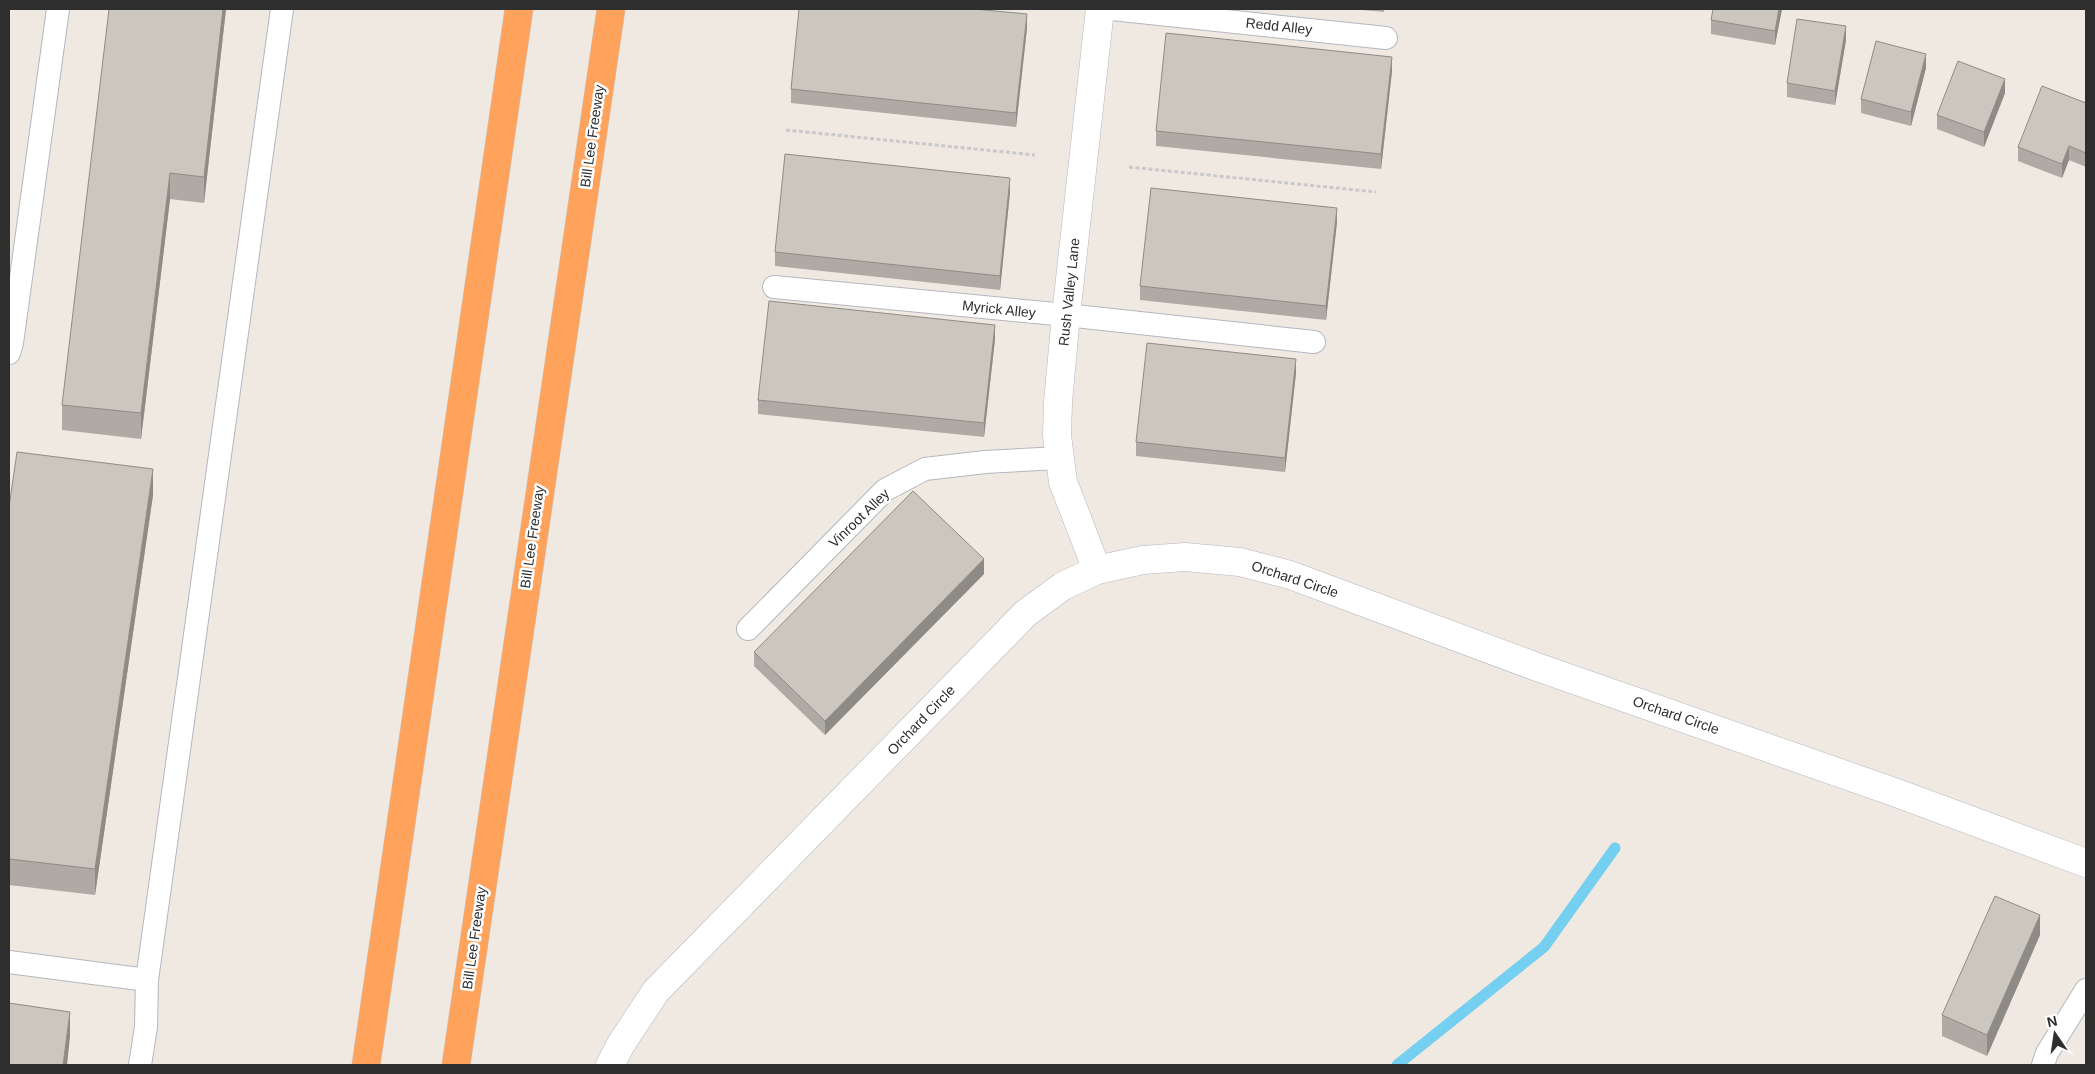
<svg xmlns="http://www.w3.org/2000/svg" width="2095" height="1074" font-family="Helvetica,sans-serif">
<style>
.lines{fill:none;stroke-linecap:round;stroke-linejoin:round}
.stream{stroke:#75cff0;stroke-width:11}
.lane-casing{stroke:#b4b7c1;stroke-width:24}
.street-casing{stroke:#b4b7c1;stroke-width:29}
.highway-casing{stroke:#c9c9c9;stroke-width:29}
.path{stroke:#c9c9c9;stroke-width:3;stroke-dasharray:4 2.5;stroke-linecap:butt}
.lane{stroke:#fff;stroke-width:22}
.street{stroke:#fff;stroke-width:28}
.highway{stroke:#ffa35c;stroke-width:28}
.wall{fill:#afaba4}
.shaded-wall{fill:#8e8b86}
.building{fill:#cbc7bf;stroke:#8e8b86}
.labels{text-anchor:middle;dominant-baseline:central;stroke-width:5;stroke-linejoin:round;paint-order:stroke}
.street-label{font-size:14px;fill:#2e2e2e;stroke:#fff}
</style>
<rect width="100%" height="100%" fill="#efe9e1"/>
<g class="lines">
<!-- stream -->
<path class="stream" d="M 1397,1065 L 1544,947 L 1615,848"/>
<!-- lane casing -->
<g class="lane-casing">
<path id="lane" d="M 1112,9 L 1386,38
M 774,287 L 1066,315 L 1314,342
M 9,353 L 12,343 L 58,9
M 748,629 L 885,490 L 925,469 L 985,462 L 1059,458
M 9,962 L 147,980 L 282,9
M 140,1065 L 146,1027 L 147,980
M 2043,1065 L 2047,1053 L 2086,990"/>
</g>
<!-- street casing -->
<g class="street-casing">
<path id="street" d="M 1097,570 L 1063,482 L 1057,435 L 1058,402 L 1066,315 L 1100,9
M 610,1065 L 621,1044 L 656,991 L 1026,613 L 1063,586 L 1097,570 L 1143,560 L 1185,557 L 1240,562 L 1290,575 L 1537,667 L 1894,792 L 2086,863"/>
</g>
<!-- highway casing -->
<g class="highway-casing">
<path id="highway" d="M 366,1065 L 519,9
M 456,1065 L 611,9"/>
</g>
<!-- path -->
<path class="path" d="M 786,130 L 1035,155
M 1129,167 L 1376,192"/>
<!-- lane -->
<use href="#lane" class="lane"/>
<!-- street -->
<use href="#street" class="street"/>
<!-- highway -->
<use href="#highway" class="highway"/>
</g>
<!-- wall -->
<path class="wall" d="M 226,9 L 204,203 L 170,199 L 141,439 L 62,430 L 62,405 Z
M 1351,9 L 1384,9 L 1384,12 Z
M 1782,9 L 1775,45 L 1711,34 L 1711,20 Z
M 1027,28 L 1016,127 L 791,103 L 791,89 Z
M 1846,40 L 1835,105 L 1787,97 L 1787,83 Z
M 1926,68 L 1911,126 L 1861,113 L 1861,99 Z
M 1392,71 L 1381,169 L 1156,146 L 1156,131 Z
M 2005,93 L 1984,147 L 1937,129 L 1937,115 Z
M 2086,103 L 2086,167 L 2069,160 L 2062,178 L 2018,161 L 2018,147 Z
M 1010,192 L 1000,290 L 775,266 L 775,252 Z
M 1337,222 L 1326,320 L 1140,300 L 1140,286 Z
M 995,339 L 984,437 L 758,414 L 758,400 Z
M 1296,373 L 1285,472 L 1136,456 L 1136,442 Z
M 153,495 L 95,895 L 9,885 L 9,507 Z
M 984,574 L 825,735 L 754,666 L 754,652 Z
M 2040,935 L 1987,1056 L 1942,1036 L 1942,1015 Z"/>
<!-- shaded-wall -->
<path class="shaded-wall" d="M 223,9 L 226,9 L 204,203 L 204,177 Z
M 1779,9 L 1782,9 L 1775,45 L 1775,31 Z
M 1027,14 L 1027,28 L 1016,127 L 1016,113 Z
M 1846,26 L 1846,40 L 1835,105 L 1835,91 Z
M 1926,54 L 1926,68 L 1911,126 L 1911,112 Z
M 1392,57 L 1392,71 L 1381,169 L 1381,154 Z
M 2005,79 L 2005,93 L 1984,147 L 1984,132 Z
M 2069,146 L 2069,160 L 2062,178 L 2062,164 Z
M 170,173 L 170,199 L 141,439 L 141,413 Z
M 1010,178 L 1010,192 L 1000,290 L 1000,276 Z
M 1337,208 L 1337,222 L 1326,320 L 1326,306 Z
M 995,325 L 995,339 L 984,437 L 984,423 Z
M 1296,359 L 1296,373 L 1285,472 L 1285,458 Z
M 153,469 L 153,495 L 95,895 L 95,869 Z
M 984,559 L 984,574 L 825,735 L 825,721 Z
M 2040,915 L 2040,935 L 1987,1056 L 1987,1035 Z
M 70,1012 L 70,1037 L 67,1065 L 63,1065 Z"/>
<!-- building -->
<path class="building" d="M 109,9 L 223,9 L 204,177 L 170,173 L 141,413 L 62,405 Z
M 799,9 L 974,9 L 1027,14 L 1016,113 L 791,89 Z
M 1713,9 L 1779,9 L 1775,31 L 1711,20 Z
M 1797,19 L 1846,26 L 1835,91 L 1787,83 Z
M 1166,33 L 1392,57 L 1381,154 L 1156,131 Z
M 1876,41 L 1926,54 L 1911,112 L 1861,99 Z
M 1958,61 L 2005,79 L 1984,132 L 1937,115 Z
M 2042,86 L 2086,103 L 2086,153 L 2069,146 L 2062,164 L 2018,147 Z
M 785,154 L 1010,178 L 1000,276 L 775,252 Z
M 1151,188 L 1337,208 L 1326,306 L 1140,286 Z
M 769,301 L 995,325 L 984,423 L 758,400 Z
M 1147,343 L 1296,359 L 1285,458 L 1136,442 Z
M 17,452 L 153,469 L 95,869 L 9,859 L 9,507 Z
M 913,491 L 984,559 L 825,721 L 754,652 Z
M 1995,896 L 2040,915 L 1987,1035 L 1942,1015 Z
M 9,1003 L 70,1012 L 63,1065 L 9,1065 Z"/>
<g class="labels">
<!-- street labels -->
<g class="street-label">
<text transform="translate(1279 26) rotate(6)">Redd Alley</text>
<text transform="translate(592 136) rotate(-82)">Bill Lee Freeway</text>
<text transform="translate(1069 292) rotate(-84)">Rush Valley Lane</text>
<text transform="translate(999 309) rotate(6)">Myrick Alley</text>
<text transform="translate(859 518) rotate(-44)">Vinroot Alley</text>
<text transform="translate(532 537) rotate(-82)">Bill Lee Freeway</text>
<text transform="translate(1295 579) rotate(18)">Orchard Circle</text>
<text transform="translate(1676 715) rotate(19)">Orchard Circle</text>
<text transform="translate(921 720) rotate(-46)">Orchard Circle</text>
<text transform="translate(474 938) rotate(-82)">Bill Lee Freeway</text>
</g>
</g>
<!-- border -->
<rect width="2095" height="1074" fill="none" stroke="#2e2e2e" stroke-width="20"/>
<!-- north arrow -->
<g transform="translate(2055 1034) rotate(347)" stroke="#ffffff" stroke-width="4" paint-order="stroke">
<path d="M0-4L9 19L0 12L-9 19Z" fill="#2e2e2e"/>
<text y="-8" font-size="14" font-weight="bold" text-anchor="middle" fill="#2e2e2e">N</text>
</g>
</svg>
